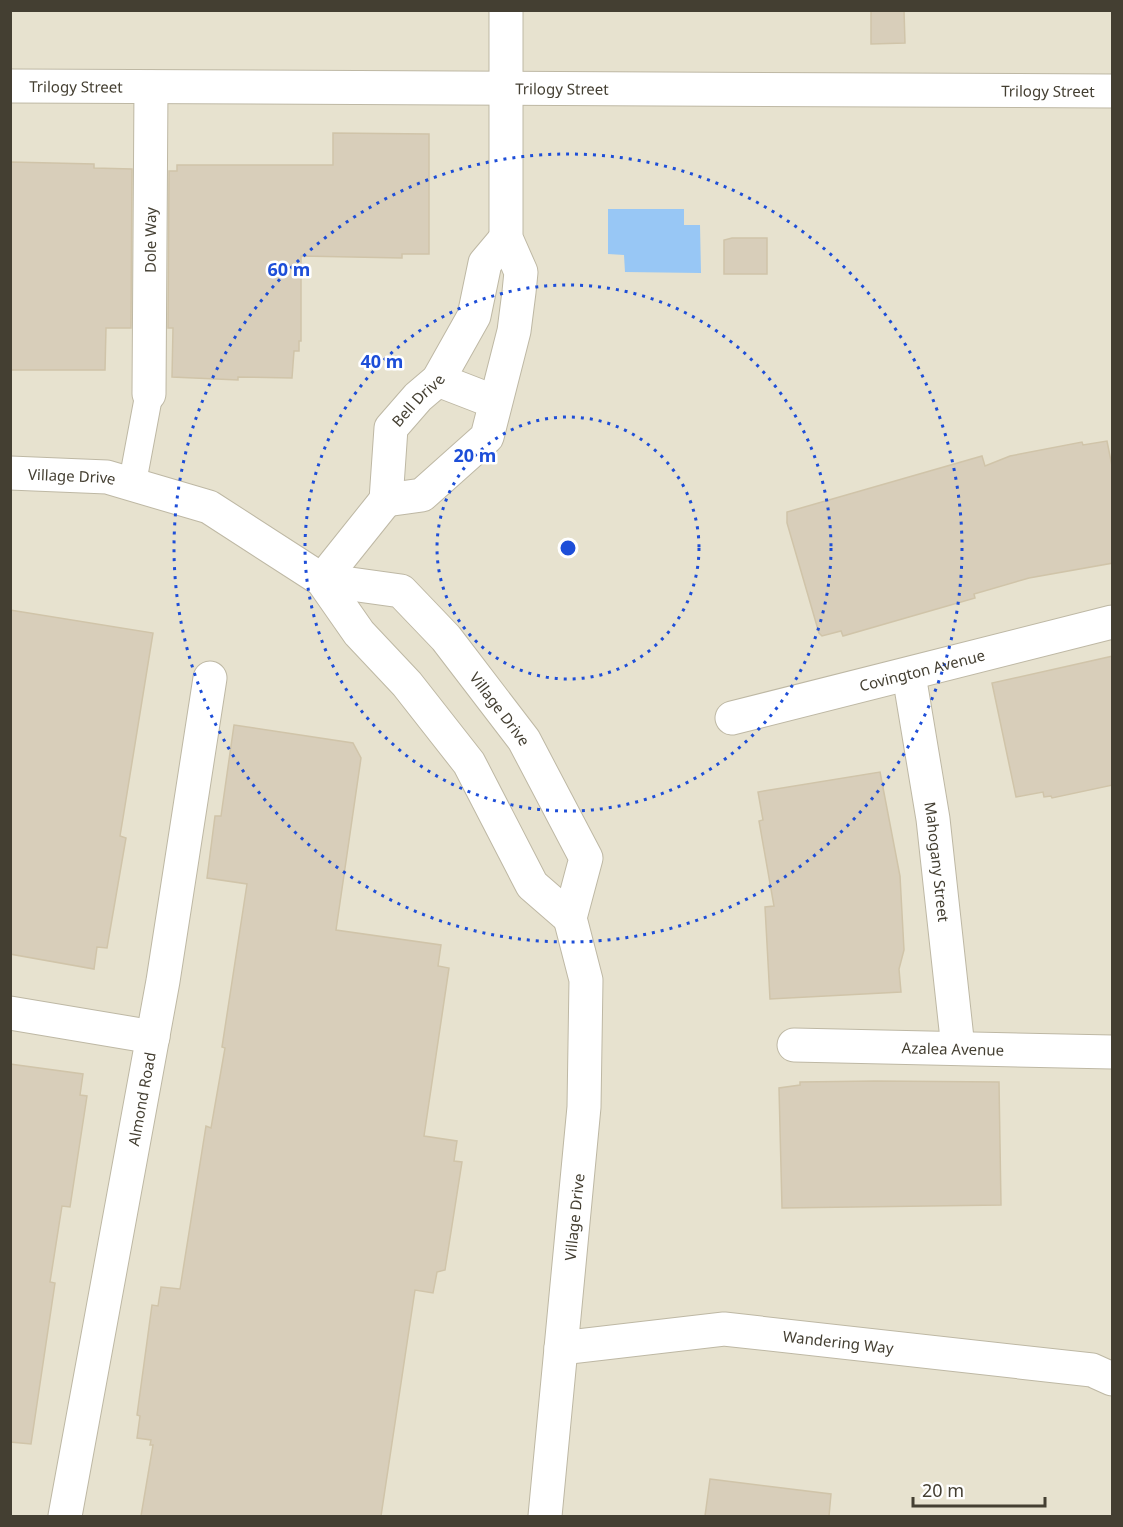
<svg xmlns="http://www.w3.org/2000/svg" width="1123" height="1527" font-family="'Noto Sans',sans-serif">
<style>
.residential{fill:#e7e2cf}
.water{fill:#98c7f5}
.building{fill:#d8ceba;stroke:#d0c4a9;stroke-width:1.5}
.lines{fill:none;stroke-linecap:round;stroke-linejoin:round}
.service-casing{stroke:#beb8a4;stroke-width:29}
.minor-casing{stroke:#beb8a4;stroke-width:35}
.tertiary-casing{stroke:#beb8a4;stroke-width:35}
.service{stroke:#fff;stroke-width:27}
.minor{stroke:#fff;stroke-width:33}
.tertiary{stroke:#fff;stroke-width:33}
.ring{fill:none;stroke:#1d4ed8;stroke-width:3;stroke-dasharray:3 6}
.labels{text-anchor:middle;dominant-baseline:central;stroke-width:5;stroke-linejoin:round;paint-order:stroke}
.street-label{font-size:15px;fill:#443f32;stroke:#fff}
.centre{fill:#1d4ed8;stroke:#fff;stroke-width:3}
.ring-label{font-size:18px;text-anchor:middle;font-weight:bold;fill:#1d4ed8;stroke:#fff;stroke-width:5;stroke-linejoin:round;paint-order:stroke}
</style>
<rect width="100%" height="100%" fill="#f2efe2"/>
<!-- residential -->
<path class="residential" d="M 11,11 L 1112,11 L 1112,1516 L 11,1516 Z"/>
<!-- water -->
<path class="water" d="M 608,209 L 684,209 L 684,225 L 700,225 L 701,273 L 625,272 L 624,255 L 608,254 Z"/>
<!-- building -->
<path class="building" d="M 871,10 L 904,10 L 905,43 L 871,44 Z
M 333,133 L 429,134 L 429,254 L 402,254 L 402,258 L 301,256 L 301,341 L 299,341 L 299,351 L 294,351 L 292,378 L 238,377 L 238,380 L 172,377 L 173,328 L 168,328 L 169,171 L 177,171 L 177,165 L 333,165 Z
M 10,162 L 94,164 L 94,168 L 132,169 L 131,328 L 106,328 L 105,370 L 10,370 Z
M 732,238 L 767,238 L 767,274 L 724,274 L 724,240 Z
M 1107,441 L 1113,471 L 1113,563 L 1029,578 L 974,594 L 975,598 L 843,636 L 841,631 L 822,636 L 819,633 L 787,523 L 787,512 L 982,456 L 985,466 L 1010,456 L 1082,442 L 1083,445 Z
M 10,610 L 153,633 L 123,818 L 120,836 L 126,838 L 107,948 L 97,947 L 94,969 L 10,954 Z
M 1113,656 L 1113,785 L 1052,798 L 1051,796 L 1044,797 L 1043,792 L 1016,797 L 992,683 Z
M 234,725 L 353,743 L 361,758 L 336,930 L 441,945 L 438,966 L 449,968 L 424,1136 L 457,1141 L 454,1161 L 462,1162 L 445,1270 L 437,1272 L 433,1293 L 415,1290 L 381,1516 L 141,1516 L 153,1445 L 150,1445 L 151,1440 L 137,1438 L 140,1416 L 137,1415 L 152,1305 L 158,1306 L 161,1287 L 180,1289 L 206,1126 L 211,1128 L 225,1048 L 222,1047 L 247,884 L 207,878 L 215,816 L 221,816 Z
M 880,772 L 900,876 L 904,950 L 899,969 L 901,992 L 770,999 L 765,907 L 774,906 L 759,821 L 763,820 L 758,792 Z
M 10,1064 L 83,1074 L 80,1095 L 87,1096 L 70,1207 L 62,1206 L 50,1282 L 55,1283 L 31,1444 L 10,1442 Z
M 875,1081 L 999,1082 L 1001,1205 L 782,1208 L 779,1088 L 800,1085 L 800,1082 Z
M 710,1479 L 831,1494 L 829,1516 L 705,1516 Z"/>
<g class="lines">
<!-- service casing -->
<g class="service-casing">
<path id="service" d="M 132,485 L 149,394"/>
</g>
<!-- minor casing -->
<g class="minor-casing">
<g id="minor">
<path id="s1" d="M 10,86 L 1112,91"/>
<path d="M 438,380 L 495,402"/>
<path id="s2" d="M 149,394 L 151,87"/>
<path d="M 386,500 L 422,495 L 487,437 L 514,331 L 519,292 L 521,272 L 506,238 L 506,10"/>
<path id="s3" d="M 386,500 L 391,428 L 418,397 L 438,380 L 474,316 L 485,263 L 506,238"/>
<path d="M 322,580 L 386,500"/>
<path id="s4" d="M 909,675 L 933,819 L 958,1048"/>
<path id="s5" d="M 732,718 L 1112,622"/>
<path d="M 10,1013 L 153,1037"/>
<path id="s6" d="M 794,1045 L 1112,1052"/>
<path id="s7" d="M 561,1348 L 724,1329 L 1092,1370 L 1112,1379"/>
<path id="s8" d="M 65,1516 L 163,981 L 210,678"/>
</g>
</g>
<!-- tertiary casing -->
<g class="tertiary-casing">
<g id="tertiary">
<path id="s9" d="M 10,473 L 107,477 L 209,507 L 322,580 L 359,633 L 407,684 L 469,763 L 532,885 L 570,918"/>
<path id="s10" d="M 322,580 L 401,591 L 446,638 L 524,740 L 586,858 L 570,918 L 586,980 L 584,1107 L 545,1516"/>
</g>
</g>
<!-- service -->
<use href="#service" class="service"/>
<!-- minor -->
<use href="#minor" class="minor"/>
<!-- tertiary -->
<use href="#tertiary" class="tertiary"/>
</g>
<!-- distance rings -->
<g class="ring">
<circle cx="568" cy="548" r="131"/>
<circle cx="568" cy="548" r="263"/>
<circle cx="568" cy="548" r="394"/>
</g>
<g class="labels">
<!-- street labels -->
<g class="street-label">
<text stroke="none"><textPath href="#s1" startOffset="66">Trilogy Street</textPath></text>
<text stroke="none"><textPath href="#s1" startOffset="552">Trilogy Street</textPath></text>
<text stroke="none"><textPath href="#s1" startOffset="1038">Trilogy Street</textPath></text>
<text stroke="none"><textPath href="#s2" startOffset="154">Dole Way</textPath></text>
<text stroke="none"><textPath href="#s3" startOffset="111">Bell Drive</textPath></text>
<text stroke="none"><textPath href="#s9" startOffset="62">Village Drive</textPath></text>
<text stroke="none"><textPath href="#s5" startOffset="196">Covington Avenue</textPath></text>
<text stroke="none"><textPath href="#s10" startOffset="234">Village Drive</textPath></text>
<text stroke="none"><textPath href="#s4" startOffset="189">Mahogany Street</textPath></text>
<text stroke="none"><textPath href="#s6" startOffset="159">Azalea Avenue</textPath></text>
<text stroke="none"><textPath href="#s8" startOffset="424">Almond Road</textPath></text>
<text transform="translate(574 1217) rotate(-84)">Village Drive</text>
<text stroke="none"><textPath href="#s7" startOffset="279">Wandering Way</textPath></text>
</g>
</g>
<circle cx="568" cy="548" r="9" class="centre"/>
<g class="ring-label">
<text x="289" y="276">60 m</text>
<text x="382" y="368">40 m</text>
<text x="475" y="462">20 m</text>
</g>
<!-- border -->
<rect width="1123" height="1527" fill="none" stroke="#443f32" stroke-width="24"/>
<!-- scale -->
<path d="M913 1497v9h132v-9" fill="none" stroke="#443f32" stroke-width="3"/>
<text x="922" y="1497" font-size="18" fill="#443f32" stroke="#ffffff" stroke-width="4.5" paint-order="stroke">20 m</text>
</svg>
